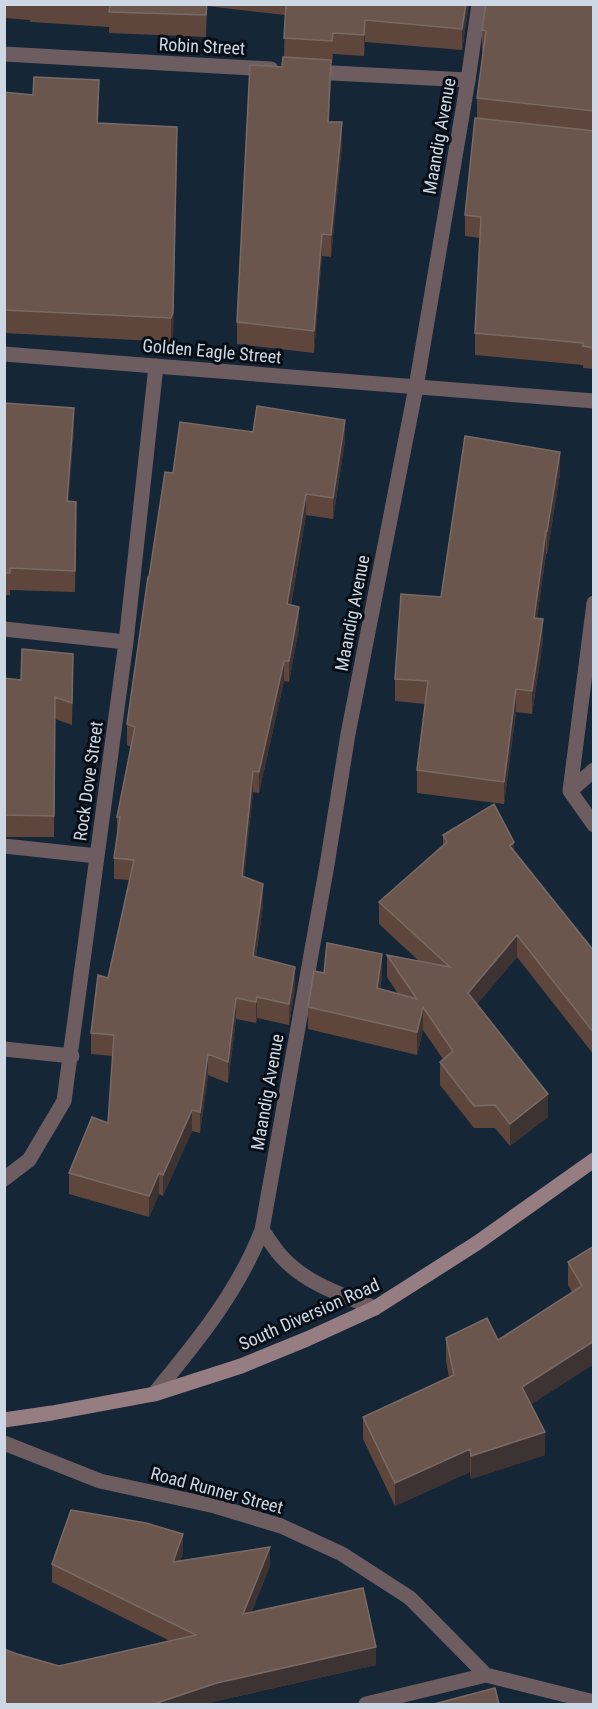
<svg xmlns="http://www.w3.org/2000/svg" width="598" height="1709" font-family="'Roboto Condensed',sans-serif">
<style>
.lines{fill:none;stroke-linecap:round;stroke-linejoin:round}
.minor{stroke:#6d5d60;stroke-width:15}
.tertiary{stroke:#6d5d60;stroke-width:15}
.secondary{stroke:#967d81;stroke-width:15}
.wall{fill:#5f463c}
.shaded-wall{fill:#3d3332}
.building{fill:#6b564e;stroke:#7a6a65;stroke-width:1.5}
.labels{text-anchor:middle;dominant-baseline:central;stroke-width:6;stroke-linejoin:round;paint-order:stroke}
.street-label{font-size:18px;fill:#cdd8e4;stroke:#070e16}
</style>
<rect width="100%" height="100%" fill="#152637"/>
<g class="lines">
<!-- minor -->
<path class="minor" d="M 4,54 L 271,69
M 313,72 L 468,80
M 4,354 L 594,401
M 594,603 L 570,791 L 594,825
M 4,629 L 126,642
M 570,791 L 594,770
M 4,846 L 97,856
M 4,1049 L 72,1056
M 4,1179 L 29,1160 L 64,1101 L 126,642 L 156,366
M 4,1443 L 100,1481 L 215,1506 L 281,1526 L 342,1554 L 410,1598 L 486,1675
M 366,1704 L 486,1675 L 594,1702"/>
<!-- tertiary -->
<path class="tertiary" d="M 262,1230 C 268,1238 274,1248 281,1256 C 306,1284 342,1295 375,1308
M 154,1394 C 196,1343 238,1292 262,1230 L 327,865 L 348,734 L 416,387 L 468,80 L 479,4"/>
<!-- secondary -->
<path class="secondary" d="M 4,1420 L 52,1413 L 154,1394 L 241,1366 L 307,1339 L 375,1308 L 477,1243 L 594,1160"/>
</g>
<!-- wall -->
<path class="wall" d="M 4,4 L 469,4 L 462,50 L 365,42 L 364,56 L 333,54 L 332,63 L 331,63 L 329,122 L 342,145 L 331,257 L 322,256 L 314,353 L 237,344 L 237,322 L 284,57 L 285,15 L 207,6 L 206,37 L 109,33 L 109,27 L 30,22 L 30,20 L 4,18 Z
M 594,4 L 594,369 L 583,368 L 583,365 L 475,355 L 475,333 L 480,238 L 465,236 L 465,215 L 477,118 L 477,98 L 483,52 L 482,52 L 482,30 Z
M 4,92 L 99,104 L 98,123 L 177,150 L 173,336 L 171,342 L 4,333 Z
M 4,403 L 74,430 L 68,501 L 76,523 L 75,592 L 10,590 L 10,595 L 4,595 Z
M 253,432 L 345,441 L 333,519 L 306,515 L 291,605 L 299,628 L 289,682 L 284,681 L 259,793 L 253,792 L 244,876 L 263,905 L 256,957 L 295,988 L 289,1025 L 257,1018 L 256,1023 L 236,1019 L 228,1083 L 208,1075 L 200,1133 L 192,1131 L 163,1196 L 159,1194 L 149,1217 L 69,1194 L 69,1173 L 108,1123 L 113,1056 L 91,1054 L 91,1033 L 108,978 L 130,880 L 114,879 L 114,858 L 117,838 L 117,817 L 131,747 L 127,745 L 127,724 L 149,577 L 173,473 Z
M 560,474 L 547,554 L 546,554 L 537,618 L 543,641 L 532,714 L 516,712 L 504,804 L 417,793 L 417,770 L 425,704 L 395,701 L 395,679 L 441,597 Z
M 73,676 L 72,725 L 55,719 L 54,837 L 4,837 L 4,678 L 21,680 Z
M 443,835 L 514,851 L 594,951 L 594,1055 L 517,957 L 477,1004 L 548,1117 L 510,1146 L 495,1128 L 474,1128 L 440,1085 L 440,1062 L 443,1059 L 423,1030 L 417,1055 L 308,1029 L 308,1007 L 324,973 L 382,976 L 380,989 L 398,994 L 387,977 L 387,955 L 419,961 L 379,924 L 379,902 L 443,846 Z
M 594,1246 L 594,1364 L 531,1404 L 545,1455 L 471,1479 L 470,1472 L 395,1506 L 363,1439 L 363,1417 L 449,1377 L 446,1360 L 446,1338 L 498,1340 L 572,1292 L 568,1285 L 568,1262 Z
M 183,1553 L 180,1561 L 270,1566 L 251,1613 L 376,1665 L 217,1701 L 4,1704 L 17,1654 L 59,1666 L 170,1641 L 52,1582 L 52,1564 Z"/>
<!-- shaded-wall -->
<path class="shaded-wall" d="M 466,4 L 469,4 L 462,50 L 462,29 Z
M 365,20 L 365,42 L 364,56 L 364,35 Z
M 331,60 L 331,82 L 328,144 L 328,122 Z
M 99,80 L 99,104 L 97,147 L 97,123 Z
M 342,122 L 342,145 L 331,257 L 331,235 Z
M 177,127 L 173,336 L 171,342 L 171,318 Z
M 322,234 L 322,256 L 314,353 L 314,331 Z
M 74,408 L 74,430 L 67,523 L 67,501 Z
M 345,420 L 345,441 L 333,519 L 333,498 Z
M 560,452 L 560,474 L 547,554 L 547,531 Z
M 306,494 L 306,515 L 287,625 L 287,604 Z
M 546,531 L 546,554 L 534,640 L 534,618 Z
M 299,607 L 299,628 L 289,682 L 289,661 Z
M 543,619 L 543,641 L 532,714 L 532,691 Z
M 284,661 L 284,681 L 259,793 L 259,772 Z
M 516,689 L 516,712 L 504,804 L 504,782 Z
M 253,771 L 253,792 L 242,897 L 242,876 Z
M 514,842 L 514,865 L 510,846 Z
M 263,884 L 263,905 L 253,977 L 253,956 Z
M 517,935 L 517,957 L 468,1015 L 468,993 Z
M 382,954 L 382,976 L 377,1010 L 377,988 Z
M 295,967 L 295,988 L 289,1025 L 289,1004 Z
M 257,997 L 257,1018 L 256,1023 L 256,1002 Z
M 236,998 L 236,1019 L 228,1083 L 228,1062 Z
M 423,1007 L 423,1030 L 417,1055 L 417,1032 Z
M 208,1054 L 208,1075 L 200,1133 L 200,1112 Z
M 548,1094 L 548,1117 L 510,1146 L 510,1124 Z
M 192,1110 L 192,1131 L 163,1196 L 163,1175 Z
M 159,1173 L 159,1194 L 149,1217 L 149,1196 Z
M 594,1341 L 594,1364 L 522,1410 L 522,1387 Z
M 545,1432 L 545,1455 L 471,1479 L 471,1456 Z
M 470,1449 L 470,1472 L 395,1506 L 395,1483 Z
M 183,1534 L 183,1553 L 173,1580 L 173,1562 Z
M 270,1547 L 270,1566 L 243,1633 L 243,1614 Z
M 376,1647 L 376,1665 L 217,1701 L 207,1704 L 154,1704 L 217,1683 Z"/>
<!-- building -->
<path class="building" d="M 99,4 L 207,4 L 206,15 L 109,12 L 110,5 Z
M 286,4 L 466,4 L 462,29 L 365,20 L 364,35 L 333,33 L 332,41 L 284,38 Z
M 486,4 L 594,4 L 594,111 L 477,98 L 486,31 L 482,30 Z
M 283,57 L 331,60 L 328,122 L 342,122 L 331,235 L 322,234 L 314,331 L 237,322 L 250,65 L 282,67 Z
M 34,77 L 99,80 L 97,123 L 177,127 L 173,312 L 171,318 L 4,310 L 4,92 L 33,95 Z
M 475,118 L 594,131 L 594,348 L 583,346 L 583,343 L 475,333 L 481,217 L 465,215 Z
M 4,403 L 74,408 L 67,501 L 76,502 L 75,571 L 10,568 L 10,573 L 4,573 Z
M 257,406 L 345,420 L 333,498 L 306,494 L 287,604 L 299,607 L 289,661 L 284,661 L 259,772 L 253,771 L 242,876 L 263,884 L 253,956 L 295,967 L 289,1004 L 257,997 L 256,1002 L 236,998 L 228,1062 L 208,1054 L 200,1112 L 192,1110 L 163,1175 L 159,1173 L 149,1196 L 69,1173 L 92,1117 L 108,1123 L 114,1035 L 91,1033 L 98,975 L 108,978 L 134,860 L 114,858 L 120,817 L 117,817 L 135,727 L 127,724 L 148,577 L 149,577 L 165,472 L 173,473 L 180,422 L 253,432 Z
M 465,436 L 560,452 L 547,531 L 546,531 L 534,618 L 543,619 L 532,691 L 516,689 L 504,782 L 417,770 L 428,681 L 395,679 L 401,594 L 441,597 Z
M 22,649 L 73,654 L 72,703 L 55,697 L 54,816 L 4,815 L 4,678 L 21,680 Z
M 494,804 L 514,842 L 510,846 L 594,951 L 594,1033 L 517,935 L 468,993 L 548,1094 L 510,1124 L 495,1105 L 474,1106 L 440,1062 L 453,1051 L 423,1007 L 417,1032 L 308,1007 L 314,971 L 324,973 L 327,943 L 382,954 L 377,988 L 417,999 L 387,955 L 450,967 L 379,902 L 447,842 L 443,835 Z
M 594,1246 L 594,1341 L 522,1387 L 545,1432 L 471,1456 L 470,1449 L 395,1483 L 363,1417 L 454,1375 L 446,1338 L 487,1318 L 498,1340 L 582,1286 L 568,1262 Z
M 71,1510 L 146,1523 L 183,1534 L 173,1562 L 270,1547 L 243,1614 L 363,1588 L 376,1647 L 217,1683 L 154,1704 L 4,1704 L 4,1649 L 17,1654 L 59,1666 L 196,1635 L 52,1564 Z
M 495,1688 L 499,1704 L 434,1704 Z"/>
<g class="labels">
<!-- street labels -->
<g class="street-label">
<text transform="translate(202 46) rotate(3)">Robin Street</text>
<text transform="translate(439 136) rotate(-80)">Maandig Avenue</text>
<text transform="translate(212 351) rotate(5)">Golden Eagle Street</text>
<text transform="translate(352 613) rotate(-79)">Maandig Avenue</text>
<text transform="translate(88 781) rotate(-82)">Rock Dove Street</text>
<text transform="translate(267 1092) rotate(-80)">Maandig Avenue</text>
<text transform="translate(309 1314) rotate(-24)">South Diversion Road</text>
<text transform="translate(217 1490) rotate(15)">Road Runner Street</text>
</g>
</g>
<!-- border -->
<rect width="598" height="1709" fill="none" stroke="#cdd8e4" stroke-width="12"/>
</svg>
